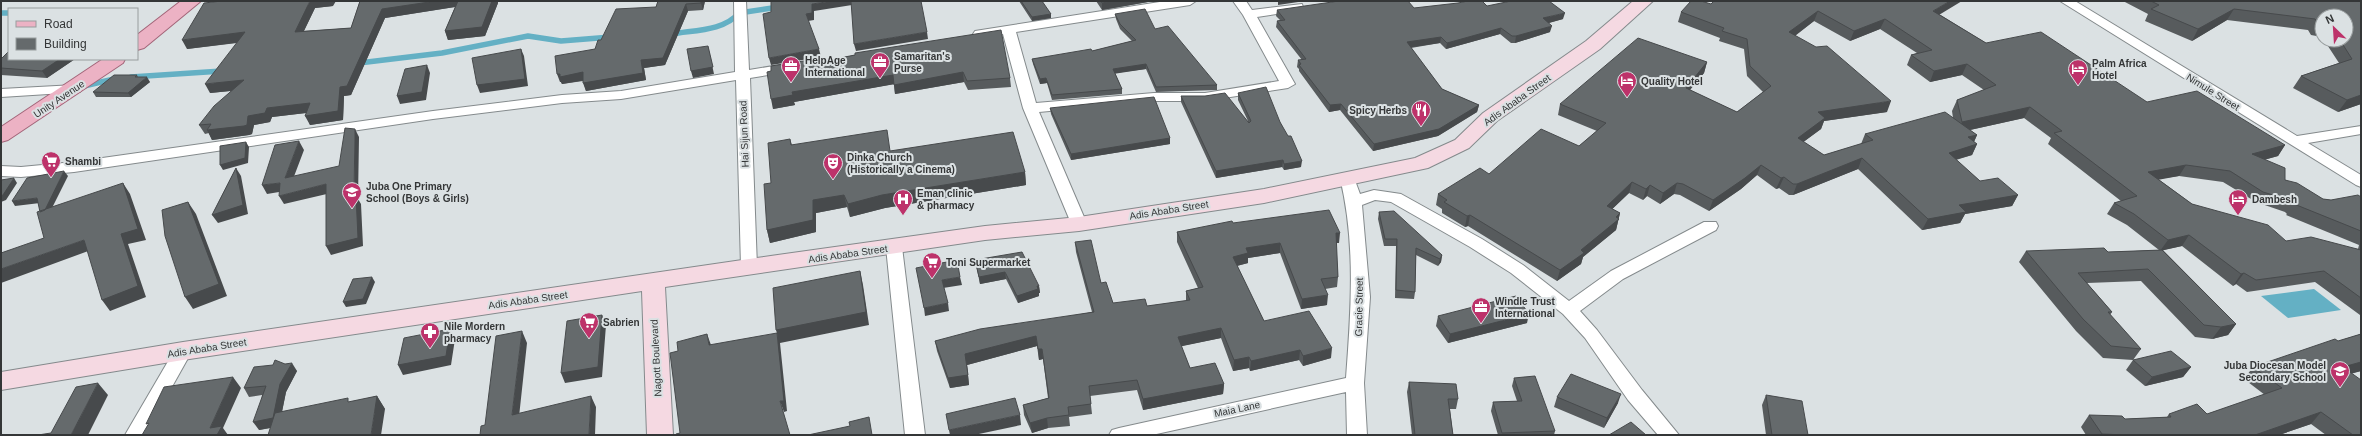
<svg xmlns="http://www.w3.org/2000/svg" width="2362" height="436" font-family="Arial,sans-serif">
<style>
.water{fill:#64b0c4}
.lines{fill:none;stroke-linecap:round;stroke-linejoin:round}
.stream{stroke:#64b0c4;stroke-width:5.5}
.street-casing{stroke:#848a8c;stroke-width:2}
.secondary-casing{stroke:#848a8c;stroke-width:2}
.primary-casing{stroke:#a36579;stroke-width:2}
.street{fill:#fff;fill-rule:evenodd}
.secondary{fill:#f5d9e2;fill-rule:evenodd}
.primary{fill:#ecb2c4;fill-rule:evenodd}
.wall{fill:#575b5d;fill-rule:evenodd}
.shaded-wall{fill:#474a4c}
.building{fill:#656a6c;stroke:#474a4c}
.labels{text-anchor:middle;dominant-baseline:central;stroke-width:4;stroke-linejoin:round;paint-order:stroke}
.poi-label{font-size:10px;font-weight:bold;fill:#343637;stroke:#dbe1e3;text-anchor:start}
.street-label{font-size:10px;fill:#343637;stroke:#dbe1e3}
</style>
<rect width="100%" height="100%" fill="#dbe1e3"/>
<!-- water -->
<path class="water" d="M 2314,289 L 2341,310 L 2288,318 L 2261,296 Z"/>
<g class="lines">
<!-- stream -->
<path class="stream" d="M 1,13 L 9,13
M 672,34 C 694,30 724,31 739,13 L 779,7
M 359,63 L 442,53 L 528,36 L 561,41 L 611,37
M 131,77 L 222,71
M 84,86 L 114,79"/>
<!-- street casing -->
<g class="street-casing">
<path id="street" d="M 734,1 L 746,1 L 749,70 L 792,63 L 799,67 L 792,71 L 750,78 L 757,267 L 755,271 L 743,271 L 741,267 L 736,80 L 621,99 L 562,103 L 433,119 L 74,172 L 21,177 L 1,176 L 1,166 L 21,167 L 74,162 L 433,111 L 562,95 L 621,91 L 735,72 Z
M 1166,1 L 1196,1 L 1190,5 L 1016,32 L 1036,103 L 1154,93 L 1205,93 L 1279,81 L 1243,15 L 1233,1 L 1246,1 L 1252,10 L 1302,4 L 1303,7 L 1302,10 L 1257,17 L 1295,84 L 1288,88 L 1205,101 L 1154,101 L 1039,112 L 1087,224 L 1085,228 L 1073,228 L 1023,108 L 1003,34 L 980,38 L 973,34 L 975,31 Z
M 2060,1 L 2075,1 L 2297,136 L 2361,126 L 2361,134 L 2308,143 L 2361,175 L 2361,187 L 2356,185 Z
M 75,85 L 82,89 L 80,92 L 1,97 L 1,89 Z
M 1348,173 L 1353,175 L 1360,194 L 1374,190 L 1401,194 L 1482,239 L 1523,265 L 1569,301 L 1611,271 L 1704,222 L 1716,222 L 1718,226 L 1716,230 L 1623,279 L 1580,311 L 1597,330 L 1642,390 L 1679,435 L 1658,435 L 1628,400 L 1585,338 L 1563,314 L 1511,273 L 1470,247 L 1391,202 L 1375,200 L 1362,205 L 1370,297 L 1364,383 L 1367,435 L 1347,435 L 1346,392 L 1152,435 L 1109,435 L 1112,430 L 1119,428 L 1346,378 C 1351,312 1356,243 1340,178 L 1343,175 Z
M 894,242 L 900,243 L 902,247 L 925,435 L 905,435 L 886,247 L 888,243 Z
M 183,345 L 189,346 L 192,351 L 145,435 L 125,435 L 177,346 Z"/>
</g>
<!-- secondary casing -->
<g class="secondary-casing">
<path id="secondary" d="M 1633,1 L 1653,1 L 1600,49 L 1497,121 L 1469,148 L 1428,168 L 1264,203 L 1079,231 L 985,240 L 665,287 L 673,435 L 647,435 L 642,291 L 183,360 L 1,390 L 1,372 L 183,342 L 749,259 L 985,226 L 1079,217 L 1264,189 L 1415,158 L 1455,140 L 1483,113 L 1586,41 Z"/>
</g>
<!-- primary casing -->
<g class="primary-casing">
<path id="primary" d="M 181,1 L 201,1 L 144,48 L 137,50 L 137,35 Z
M 103,59 L 125,59 L 123,63 L 8,140 L 1,142 L 1,127 Z"/>
</g>
<!-- street -->
<use href="#street" class="street"/>
<!-- secondary -->
<use href="#secondary" class="secondary"/>
<!-- primary -->
<use href="#primary" class="primary"/>
</g>
<!-- wall -->
<path class="wall" d="M 360,1 L 498,1 L 498,3 L 485,36 L 448,40 L 445,31 L 455,7 L 385,18 L 351,95 L 344,96 L 343,120 L 310,125 L 306,113 L 272,117 L 270,122 L 254,125 L 252,134 L 249,135 L 212,140 L 209,133 L 205,134 L 199,125 L 231,91 L 210,93 L 237,43 L 187,49 L 204,3 L 333,6 L 315,8 L 304,31 L 351,28 Z
M 658,1 L 705,1 L 703,10 L 688,11 L 665,65 L 644,68 L 646,80 L 586,91 L 583,81 L 562,84 L 561,82 L 560,82 L 595,49 L 601,40 L 656,7 Z
M 1019,1 L 1042,1 L 1051,18 L 1032,21 Z
M 1096,1 L 1148,1 L 1148,2 L 1102,10 Z
M 2123,1 L 2361,1 L 2361,104 L 2338,112 L 2293,88 L 2301,76 L 2339,63 L 2324,40 L 2346,40 L 2322,16 L 2322,37 L 2311,35 L 2308,30 L 2227,20 L 2192,41 L 2145,21 L 2148,14 Z
M 1711,4 L 1939,14 L 1986,43 L 2147,102 L 2285,145 L 2278,156 L 2264,160 L 2285,180 L 2323,199 L 2331,200 L 2361,197 L 2361,314 L 2360,315 L 2315,282 L 2247,292 L 2236,284 L 2233,286 L 2182,246 L 2163,250 L 2236,324 L 2228,335 L 2212,339 L 2195,337 L 2141,281 L 2087,283 L 2112,312 L 2110,315 L 2141,349 L 2133,360 L 2103,358 L 2076,331 L 2019,262 L 2026,251 L 2108,252 L 2159,250 L 2127,225 L 2107,214 L 2114,203 L 2121,201 L 2048,144 L 2051,138 L 2024,118 L 1970,130 L 1977,135 L 1974,142 L 1977,144 L 1972,155 L 1956,160 L 1980,181 L 2018,195 L 2012,206 L 1965,214 L 1960,223 L 1922,230 L 1858,169 L 1793,195 L 1789,195 L 1779,188 L 1776,189 L 1757,175 L 1741,189 L 1709,211 L 1680,195 L 1674,194 L 1660,204 L 1647,196 L 1643,200 L 1629,193 L 1612,209 L 1620,213 L 1616,230 L 1583,257 L 1581,264 L 1557,281 L 1468,226 L 1465,227 L 1442,213 L 1442,209 L 1436,205 L 1438,194 L 1489,174 L 1579,146 L 1597,131 L 1558,115 L 1560,104 L 1707,62 L 1704,73 L 1690,90 L 1737,112 L 1763,92 L 1747,76 L 1744,49 L 1719,41 L 1720,38 L 1678,22 L 1681,12 ZM 1814,21 L 1850,41 L 1880,29 L 1917,53 L 1911,55 L 1907,65 L 1930,82 L 1962,75 L 1984,90 L 1957,100 L 1952,111 L 1953,118 L 1865,134 L 1861,144 L 1824,155 L 1803,142 L 1821,129 L 1824,121 L 1887,112 L 1795,36 ZM 2179,176 L 2223,182 L 2256,202 L 2285,212 L 2287,214 L 2286,215 L 2359,245 L 2358,249 L 2286,241 L 2192,204 L 2158,179 Z
M 1487,6 L 1563,19 L 1548,23 L 1550,32 L 1515,43 L 1511,43 L 1500,34 L 1446,49 L 1440,43 L 1411,48 L 1442,89 L 1479,105 L 1477,112 L 1438,136 L 1373,151 L 1340,110 L 1329,112 L 1299,71 L 1299,69 L 1297,67 L 1298,60 L 1302,60 L 1276,27 L 1277,21 L 1280,20 L 1276,16 L 1277,10 L 1414,8 Z
M 1115,14 L 1155,29 L 1217,85 L 1217,90 L 1156,92 L 1146,69 L 1115,73 L 1122,89 L 1122,94 L 1052,100 L 1047,83 L 1040,84 L 1033,64 L 1032,59 L 1092,51 L 1132,41 L 1120,29 L 1116,19 Z
M 855,55 L 1010,78 L 1011,87 L 968,90 L 964,82 L 895,94 L 894,84 L 794,102 L 795,105 L 773,109 L 771,71 Z
M 1,59 L 75,59 L 47,78 L 1,75 Z
M 137,75 L 138,77 L 150,82 L 131,97 L 96,97 L 93,92 Z
M 1238,93 L 1280,122 L 1301,167 L 1284,170 L 1282,167 L 1216,178 L 1181,102 L 1181,96 L 1248,121 L 1238,100 Z
M 1050,108 L 1170,138 L 1170,144 L 1071,160 L 1051,114 Z
M 790,139 L 792,145 L 891,151 L 1025,172 L 1026,185 L 885,208 L 850,217 L 847,207 L 816,213 L 816,232 L 770,243 L 767,230 L 771,183 Z
M 1379,212 L 1442,255 L 1441,262 L 1438,266 L 1416,255 L 1415,292 L 1414,299 L 1395,298 L 1396,246 L 1384,246 L 1378,219 Z
M 1233,223 L 1339,243 L 1336,243 L 1338,277 L 1337,287 L 1325,289 L 1327,305 L 1301,309 L 1280,253 L 1248,258 L 1248,263 L 1237,266 L 1264,321 L 1331,358 L 1303,366 L 1299,360 L 1250,371 L 1249,368 L 1233,371 L 1221,338 L 1181,346 L 1190,368 L 1224,384 L 1223,394 L 1143,410 L 1137,390 L 1090,396 L 1092,414 L 1069,417 L 1070,426 L 1048,428 L 1032,433 L 1024,415 L 1023,405 L 1048,398 L 1043,359 L 1039,360 L 1037,346 L 967,365 L 969,385 L 950,388 L 937,351 L 935,341 L 1092,312 L 1076,252 L 1075,242 L 1101,283 L 1113,303 L 1147,306 L 1186,301 L 1186,291 L 1198,288 L 1177,242 L 1177,232 Z
M 975,260 L 1039,286 L 1040,293 L 1039,293 L 1039,296 L 1018,303 L 1006,279 L 980,284 Z
M 1438,316 L 1527,323 L 1448,343 L 1436,326 Z
M 2361,334 L 2361,371 L 2352,373 L 2361,435 L 2326,435 L 2311,424 L 2279,435 L 2086,435 L 2081,427 L 2089,415 L 2125,419 L 2167,417 L 2169,414 L 2207,414 L 2265,395 L 2244,379 L 2253,367 Z
M 2133,360 L 2191,367 L 2183,377 L 2145,386 L 2126,370 Z
M 285,364 L 297,371 L 286,392 L 282,412 L 350,402 L 377,396 L 385,409 L 259,430 L 262,395 L 249,397 L 244,388 Z
M 1514,378 L 1555,431 L 1554,435 L 1498,435 L 1491,411 L 1493,402 L 1517,401 L 1512,386 Z
M 1409,382 L 1458,399 L 1456,409 L 1450,409 L 1453,435 L 1412,435 L 1407,392 Z
M 1766,395 L 1808,435 L 1766,435 L 1762,405 Z
M 1557,397 L 1618,403 L 1604,428 L 1554,407 Z"/>
<!-- shaded-wall -->
<path class="shaded-wall" d="M 310,1 L 336,1 L 333,6 L 315,8 L 299,41 L 295,32 Z
M 436,1 L 463,1 L 461,6 L 385,18 L 351,95 L 344,96 L 343,120 L 310,125 L 305,116 L 382,9 Z
M 492,1 L 498,1 L 498,3 L 485,36 L 448,40 L 445,31 Z
M 701,1 L 705,1 L 703,10 L 701,3 Z
M 833,1 L 851,1 L 852,5 L 814,11 L 814,20 L 808,21 L 806,14 L 812,4 Z
M 1113,1 L 1148,1 L 1148,2 L 1102,10 L 1102,3 Z
M 1278,1 L 1305,1 L 1278,5 Z
M 1950,1 L 1962,1 L 1929,21 L 1933,11 Z
M 686,4 L 688,11 L 665,65 L 644,68 L 646,80 L 586,91 L 583,83 L 641,60 Z
M 2234,9 L 2227,20 L 2192,41 L 2198,29 Z
M 1818,11 L 1814,21 L 1785,43 L 1789,32 Z
M 1565,13 L 1563,19 L 1542,25 L 1543,18 Z
M 1051,14 L 1051,18 L 1032,21 L 1032,17 Z
M 1885,19 L 1880,29 L 1850,41 L 1854,31 Z
M 1552,26 L 1550,32 L 1515,43 L 1516,36 Z
M 1501,28 L 1500,34 L 1446,49 L 1447,43 Z
M 245,32 L 250,41 L 187,49 L 182,40 Z
M 927,32 L 928,39 L 856,51 L 854,44 Z
M 1441,37 L 1440,43 L 1406,48 L 1407,42 Z
M 708,46 L 714,74 L 693,78 L 691,71 Z
M 521,49 L 524,56 L 528,86 L 480,93 L 477,85 Z
M 819,49 L 821,57 L 771,65 L 769,58 Z
M 60,59 L 75,59 L 47,78 L 42,71 Z
M 1707,62 L 1704,73 L 1683,98 L 1686,88 Z
M 1146,64 L 1146,69 L 1113,74 L 1113,69 Z
M 1967,64 L 1962,75 L 1930,82 L 1934,71 Z
M 427,65 L 430,73 L 426,100 L 400,104 L 397,96 Z
M 583,72 L 586,80 L 562,84 L 561,82 L 560,82 L 557,74 Z
M 963,72 L 964,82 L 895,94 L 894,85 Z
M 893,75 L 895,84 L 794,102 L 795,105 L 773,109 L 771,99 L 792,92 Z
M 147,77 L 150,82 L 131,97 L 128,93 Z
M 1046,78 L 1047,83 L 1040,84 L 1040,79 Z
M 244,80 L 249,89 L 210,93 L 205,84 Z
M 2361,95 L 2361,104 L 2338,112 L 2347,100 Z
M 1891,101 L 1887,112 L 1824,121 L 1821,129 L 1794,149 L 1798,138 L 1818,112 Z
M 310,103 L 314,112 L 272,117 L 270,122 L 254,125 L 252,134 L 249,135 L 212,140 L 207,130 L 248,116 L 267,108 Z
M 1341,104 L 1340,110 L 1329,112 L 1330,105 Z
M 1479,105 L 1477,112 L 1438,136 L 1373,151 L 1374,144 Z
M 2030,107 L 2024,118 L 1956,133 L 1962,122 Z
M 355,129 L 359,137 L 358,199 L 361,204 L 363,246 L 331,255 L 326,246 L 354,196 Z
M 1977,135 L 1972,146 L 1977,144 L 1972,155 L 1943,163 L 1949,153 L 1968,137 Z
M 1170,138 L 1170,144 L 1071,160 L 1071,154 Z
M 299,141 L 304,150 L 290,187 L 285,178 Z
M 246,142 L 249,147 L 248,163 L 223,170 L 220,165 Z
M 2285,145 L 2278,156 L 2244,165 L 2252,154 Z
M 1862,158 L 1858,169 L 1793,195 L 1797,184 Z
M 1283,160 L 1282,167 L 1216,178 L 1216,171 Z
M 1302,161 L 1301,167 L 1284,170 L 1284,164 Z
M 1761,165 L 1757,175 L 1741,189 L 1709,211 L 1713,200 Z
M 2186,165 L 2179,176 L 2141,183 L 2148,172 Z
M 236,168 L 241,176 L 248,214 L 218,223 L 212,215 Z
M 64,171 L 68,176 L 45,222 L 41,217 Z
M 1025,172 L 1026,185 L 885,208 L 850,217 L 848,204 L 882,195 Z
M 1784,177 L 1779,188 L 1776,189 L 1781,178 Z
M 14,178 L 17,183 L 6,200 L 1,202 L 1,196 Z
M 1632,182 L 1629,193 L 1604,217 L 1607,206 Z
M 123,183 L 130,194 L 146,240 L 128,244 L 146,297 L 110,311 L 102,300 L 121,234 Z
M 280,183 L 285,191 L 267,194 L 262,185 Z
M 1677,183 L 1674,194 L 1660,204 L 1663,193 Z
M 326,184 L 331,193 L 284,204 L 279,196 Z
M 1650,185 L 1647,196 L 1643,200 L 1646,189 Z
M 844,195 L 847,207 L 816,213 L 816,232 L 770,243 L 767,230 L 813,200 Z
M 2018,195 L 2012,206 L 1965,214 L 1960,223 L 1922,230 L 1928,219 L 1959,205 Z
M 37,198 L 40,203 L 15,206 L 12,201 Z
M 188,202 L 196,214 L 227,296 L 193,309 L 185,297 Z
M 1620,213 L 1616,230 L 1583,257 L 1581,264 L 1557,281 L 1560,270 L 1616,217 Z
M 1470,215 L 1468,226 L 1465,227 L 1467,216 Z
M 1336,233 L 1340,233 L 1339,243 L 1335,243 Z
M 2189,235 L 2182,246 L 2160,251 L 2168,240 Z
M 84,240 L 91,250 L 1,283 L 1,269 Z
M 1280,243 L 1280,253 L 1248,258 L 1248,263 L 1232,267 L 1233,257 L 1246,248 Z
M 1442,255 L 1441,262 L 1438,266 L 1440,259 Z
M 860,271 L 863,285 L 869,325 L 780,343 L 776,330 Z
M 1005,272 L 1006,279 L 980,284 L 979,277 Z
M 2244,273 L 2236,284 L 2233,286 L 2241,274 Z
M 372,277 L 375,282 L 366,304 L 346,307 L 343,302 Z
M 960,277 L 962,285 L 943,288 L 942,280 Z
M 1037,286 L 1039,286 L 1040,293 L 1039,293 L 1039,296 L 1018,303 L 1017,296 Z
M 1328,295 L 1327,305 L 1301,309 L 1302,299 Z
M 948,303 L 949,311 L 925,316 L 924,308 Z
M 1529,314 L 1527,323 L 1448,343 L 1450,334 Z
M 602,315 L 606,325 L 602,377 L 565,383 L 561,373 Z
M 2236,324 L 2228,335 L 2212,339 L 2221,327 Z
M 1221,328 L 1221,338 L 1178,347 L 1178,337 Z
M 450,329 L 455,339 L 451,365 L 403,375 L 398,365 Z
M 522,331 L 527,343 L 518,426 L 512,415 Z
M 777,333 L 780,343 L 787,411 L 784,412 L 780,401 Z
M 707,334 L 711,345 L 709,345 Z
M 1036,336 L 1037,346 L 967,365 L 969,385 L 950,388 L 948,378 L 965,354 Z
M 1332,348 L 1331,358 L 1303,366 L 1303,356 Z
M 1038,349 L 1042,349 L 1043,359 L 1039,360 Z
M 1300,350 L 1299,360 L 1250,371 L 1251,361 Z
M 1249,357 L 1249,368 L 1233,371 L 1234,360 Z
M 2361,362 L 2361,371 L 2333,379 L 2343,367 Z
M 292,363 L 297,371 L 286,392 L 279,426 L 259,430 L 253,422 L 280,384 Z
M 2191,367 L 2183,377 L 2145,386 L 2152,377 Z
M 233,377 L 241,388 L 223,428 L 228,435 L 215,435 L 210,428 Z
M 98,383 L 108,395 L 88,435 L 71,435 Z
M 1224,384 L 1223,394 L 1143,410 L 1143,399 Z
M 1621,394 L 1618,403 L 1604,428 L 1607,418 Z
M 377,396 L 385,409 L 381,435 L 371,435 Z
M 591,396 L 596,407 L 595,435 L 589,435 Z
M 2321,412 L 2311,424 L 2279,435 L 2255,435 Z
M 1020,415 L 1021,425 L 974,435 L 950,435 L 949,430 Z
M 1047,418 L 1048,428 L 1032,433 L 1030,423 Z"/>
<!-- building -->
<path class="building" d="M 222,1 L 310,1 L 295,32 L 351,28 L 360,1 L 436,1 L 382,9 L 347,86 L 340,87 L 338,111 L 305,116 L 310,103 L 267,108 L 265,113 L 248,116 L 247,125 L 244,126 L 207,130 L 211,124 L 199,125 L 214,106 L 244,80 L 205,84 L 245,32 L 182,40 L 204,3 Z
M 458,1 L 492,1 L 482,27 L 445,31 Z
M 658,1 L 701,1 L 701,3 L 686,4 L 663,58 L 641,60 L 643,73 L 583,83 L 583,72 L 560,77 L 560,74 L 557,74 L 555,56 L 595,49 L 598,40 L 601,40 L 616,9 L 656,7 Z
M 771,1 L 833,1 L 812,4 L 812,13 L 806,14 L 819,49 L 769,58 L 763,14 L 771,12 Z
M 851,1 L 921,1 L 927,32 L 854,44 Z
M 1021,1 L 1042,1 L 1051,14 L 1032,17 Z
M 1101,1 L 1113,1 L 1102,3 Z
M 1339,1 L 1408,1 L 1414,8 L 1458,3 L 1468,1 L 1482,1 L 1487,6 L 1511,1 L 1549,1 L 1565,13 L 1543,18 L 1552,26 L 1516,36 L 1512,36 L 1501,28 L 1447,43 L 1441,37 L 1407,42 L 1442,89 L 1479,105 L 1439,129 L 1374,144 L 1341,104 L 1330,105 L 1299,65 L 1301,64 L 1298,60 L 1306,59 L 1277,21 L 1285,20 L 1277,10 Z
M 1691,1 L 1701,1 L 1711,4 L 1714,1 L 1950,1 L 1933,11 L 1986,43 L 2041,32 L 2147,102 L 2197,91 L 2285,145 L 2252,154 L 2285,168 L 2285,180 L 2297,183 L 2323,199 L 2331,200 L 2358,195 L 2361,197 L 2361,231 L 2294,204 L 2296,204 L 2293,201 L 2263,192 L 2230,171 L 2186,165 L 2148,172 L 2192,204 L 2268,225 L 2286,241 L 2311,237 L 2361,250 L 2361,298 L 2324,271 L 2256,280 L 2244,273 L 2241,274 L 2189,235 L 2168,240 L 2134,214 L 2114,203 L 2137,196 L 2054,133 L 2062,131 L 2030,107 L 1962,122 L 1957,100 L 1996,85 L 1967,64 L 1934,71 L 1911,55 L 1932,50 L 1885,19 L 1854,31 L 1818,11 L 1789,32 L 1816,47 L 1827,46 L 1891,101 L 1818,112 L 1825,118 L 1798,138 L 1824,155 L 1873,140 L 1865,134 L 1945,112 L 1977,135 L 1968,137 L 1977,144 L 1949,153 L 1980,181 L 1998,178 L 2018,195 L 1959,205 L 1966,212 L 1928,219 L 1862,158 L 1797,184 L 1793,184 L 1784,177 L 1781,178 L 1761,165 L 1745,178 L 1713,200 L 1683,184 L 1677,183 L 1663,193 L 1650,185 L 1646,189 L 1632,182 L 1607,206 L 1620,213 L 1616,217 L 1619,219 L 1581,250 L 1584,253 L 1560,270 L 1470,215 L 1467,216 L 1444,202 L 1447,200 L 1438,194 L 1480,168 L 1489,174 L 1541,129 L 1579,146 L 1606,123 L 1560,104 L 1638,38 L 1707,62 L 1686,88 L 1737,112 L 1771,86 L 1750,66 L 1747,39 L 1722,31 L 1724,28 L 1681,12 Z
M 2151,1 L 2361,1 L 2361,95 L 2347,100 L 2301,76 L 2352,59 L 2340,40 L 2346,40 L 2346,16 L 2322,16 L 2322,24 L 2319,24 L 2315,19 L 2234,9 L 2198,29 L 2151,9 L 2159,5 Z
M 1145,9 L 1155,29 L 1168,26 L 1217,85 L 1156,87 L 1146,64 L 1113,69 L 1122,89 L 1052,95 L 1046,78 L 1040,79 L 1032,59 L 1091,49 L 1092,51 L 1136,40 L 1120,24 L 1115,14 Z
M 1001,30 L 1010,78 L 967,81 L 963,72 L 894,85 L 893,75 L 792,92 L 793,95 L 771,99 L 767,72 L 771,71 L 771,66 L 823,58 L 824,61 L 855,55 L 855,53 Z
M 708,46 L 713,67 L 691,71 L 687,49 Z
M 521,49 L 525,79 L 477,85 L 472,58 Z
M 9,51 L 9,59 L 60,59 L 42,71 L 1,68 L 1,59 Z
M 427,65 L 422,92 L 397,96 L 405,69 Z
M 114,75 L 137,75 L 135,77 L 147,77 L 128,93 L 93,92 Z
M 1266,87 L 1280,122 L 1288,136 L 1291,136 L 1302,161 L 1284,164 L 1283,160 L 1216,171 L 1181,96 L 1205,96 L 1225,93 L 1249,123 L 1251,121 L 1238,93 Z
M 1154,97 L 1170,138 L 1071,154 L 1050,108 Z
M 345,128 L 355,129 L 354,196 L 356,195 L 358,238 L 326,246 L 326,184 L 279,196 L 280,183 L 262,185 L 275,145 L 299,141 L 285,178 L 339,166 Z
M 887,130 L 890,151 L 1013,132 L 1025,172 L 882,195 L 848,204 L 844,195 L 813,200 L 813,220 L 767,230 L 764,184 L 771,183 L 768,143 L 790,139 L 791,145 Z
M 246,142 L 245,158 L 220,165 L 220,146 Z
M 236,168 L 243,205 L 212,215 Z
M 64,171 L 45,210 L 40,212 L 37,198 L 12,201 L 27,178 Z
M 14,178 L 3,195 L 1,196 L 1,180 Z
M 123,183 L 138,229 L 121,234 L 138,286 L 102,300 L 84,240 L 1,269 L 1,253 L 44,238 L 37,212 Z
M 188,202 L 219,284 L 185,297 L 165,236 L 162,210 Z
M 1329,210 L 1340,233 L 1336,233 L 1338,277 L 1321,279 L 1328,295 L 1302,299 L 1280,243 L 1246,248 L 1248,253 L 1233,257 L 1264,321 L 1309,311 L 1332,348 L 1303,356 L 1300,350 L 1251,361 L 1249,357 L 1234,360 L 1221,328 L 1178,337 L 1190,368 L 1215,363 L 1224,384 L 1143,399 L 1137,380 L 1089,386 L 1091,404 L 1068,407 L 1069,415 L 1047,418 L 1030,423 L 1023,405 L 1049,398 L 1042,349 L 1038,349 L 1036,336 L 965,354 L 968,375 L 948,378 L 935,341 L 980,329 L 1094,312 L 1075,242 L 1091,240 L 1101,283 L 1106,282 L 1113,303 L 1145,299 L 1147,306 L 1190,300 L 1186,291 L 1203,287 L 1177,232 L 1232,221 L 1233,223 Z
M 1394,211 L 1442,255 L 1440,259 L 1416,248 L 1415,292 L 1396,290 L 1397,239 L 1385,239 L 1379,212 Z
M 2104,248 L 2108,252 L 2162,250 L 2236,324 L 2221,327 L 2204,325 L 2148,269 L 2078,273 L 2112,312 L 2108,312 L 2141,349 L 2111,346 L 2083,319 L 2026,251 Z
M 1022,252 L 1039,286 L 1037,286 L 1038,289 L 1017,296 L 1005,272 L 979,277 L 975,260 Z
M 957,260 L 960,277 L 942,280 L 948,303 L 924,308 L 916,268 Z
M 860,271 L 866,312 L 776,330 L 773,288 Z
M 372,277 L 363,299 L 343,302 L 353,279 Z
M 1516,296 L 1529,314 L 1450,334 L 1438,316 Z
M 602,315 L 598,367 L 561,373 L 567,321 Z
M 450,329 L 446,356 L 398,365 L 404,338 Z
M 522,331 L 512,415 L 591,396 L 589,435 L 480,435 L 481,426 L 485,425 L 496,336 Z
M 777,333 L 784,401 L 780,401 L 790,435 L 676,435 L 676,434 L 680,433 L 670,353 L 678,351 L 677,342 L 707,334 L 709,345 Z
M 2361,334 L 2361,362 L 2343,367 L 2361,380 L 2361,435 L 2353,435 L 2321,412 L 2255,435 L 2126,435 L 2102,434 L 2089,415 L 2122,416 L 2125,419 L 2171,417 L 2169,414 L 2197,404 L 2207,414 L 2282,388 L 2253,367 L 2335,339 L 2338,341 Z
M 2171,351 L 2191,367 L 2152,377 L 2133,360 Z
M 275,360 L 285,364 L 292,363 L 280,384 L 273,418 L 253,422 L 266,386 L 244,388 L 254,367 L 273,365 Z
M 1571,374 L 1621,394 L 1607,418 L 1557,397 Z
M 1535,376 L 1555,431 L 1502,433 L 1493,402 L 1522,401 L 1514,378 Z
M 233,377 L 210,428 L 222,426 L 217,435 L 142,435 L 149,423 L 146,424 L 164,387 Z
M 1409,382 L 1456,384 L 1458,399 L 1448,399 L 1453,435 L 1415,435 Z
M 98,383 L 71,435 L 38,435 L 51,433 L 76,387 Z
M 1766,395 L 1802,401 L 1808,435 L 1772,435 Z
M 377,396 L 371,435 L 268,435 L 275,413 L 348,398 L 348,402 Z
M 1015,398 L 1020,415 L 949,430 L 946,414 Z
M 869,417 L 872,435 L 808,435 L 850,426 L 849,422 Z
M 1631,422 L 1646,435 L 1609,435 Z"/>
<!-- icons -->
<defs>
<g id="office-pin" transform="scale(1)"><path d="M0 17L-7.5 6A9.5 9.5 0 1 1 7.5 6Z" fill="#bd326a" stroke="#dbe1e3"/><path d="M-6-3h4V-5.5h4V-3h4V5H-6ZM-1-4.5V-3h2v-1.5ZM-6 0V1H6V0Z" fill="#fff"/></g>
<g id="hotel-pin" transform="scale(1)"><path d="M0 17L-7.5 6A9.5 9.5 0 1 1 7.5 6Z" fill="#bd326a" stroke="#dbe1e3"/><path d="M-6-4.5h1.5V1H6V5H4.5V3h-9V5H-6ZM-4 0a1.8 1.8 0 1 1 3.6 0ZM.5 0V-2.5h3Q6-2.5 6 0Z" fill="#fff"/></g>
<g id="restaurant-pin" transform="scale(1)"><path d="M0 17L-7.5 6A9.5 9.5 0 1 1 7.5 6Z" fill="#bd326a" stroke="#dbe1e3"/><path d="M-5-6h1v4h1v-4h1v4h1v-4h1v5L-1.5 .5V6h-2V.5L-5-1ZM5-6V6H3V1.5H1.5Q1.5-4 5-6Z" fill="#fff"/></g>
<g id="supermarket-pin" transform="scale(1)"><path d="M0 17L-7.5 6A9.5 9.5 0 1 1 7.5 6Z" fill="#bd326a" stroke="#dbe1e3"/><path d="M-6-5.5h2.5l.6 2H6L4.5 2H-2.5L-4.4-4H-6ZM-1.5 3.2a1.3 1.3 0 1 0 .1 0ZM3 3.2a1.3 1.3 0 1 0 .1 0Z" fill="#fff"/></g>
<g id="theatre-pin" transform="scale(1)"><path d="M0 17L-7.5 6A9.5 9.5 0 1 1 7.5 6Z" fill="#bd326a" stroke="#dbe1e3"/><path d="M-5-5.5Q0-4 5-5.5V0Q5 5 0 6Q-5 5-5 0ZM-3.3-2.5H-1v1.5H-3.3ZM1-2.5H3.3v1.5H1ZM-2.8 1Q0 5.5 2.8 1Z" fill="#fff"/></g>
<g id="school-pin" transform="scale(1)"><path d="M0 17L-7.5 6A9.5 9.5 0 1 1 7.5 6Z" fill="#bd326a" stroke="#dbe1e3"/><path d="M0-5L7-2L0 1L-7-2ZM-4 1L0 2.5L4 1V4Q0 6-4 4Z" fill="#fff"/></g>
<g id="hospital-pin" transform="scale(1)"><path d="M0 17L-7.5 6A9.5 9.5 0 1 1 7.5 6Z" fill="#bd326a" stroke="#dbe1e3"/><path d="M-5-5h3v3.5h4V-5h3V5h-3V1.5h-4V5h-3Z" fill="#fff"/></g>
<g id="pharmacy-pin" transform="scale(1)"><path d="M0 17L-7.5 6A9.5 9.5 0 1 1 7.5 6Z" fill="#bd326a" stroke="#dbe1e3"/><path d="M-2-6h4v4h4v4h-4v4h-4v-4h-4v-4h4Z" fill="#fff"/></g>
</defs>
<g fill-rule="evenodd">
<use href="#office-pin" x="880" y="62"/>
<use href="#office-pin" x="791" y="66"/>
<use href="#hotel-pin" x="2078" y="69"/>
<use href="#hotel-pin" x="1627" y="81"/>
<use href="#restaurant-pin" x="1421" y="110"/>
<use href="#supermarket-pin" x="51" y="161"/>
<use href="#theatre-pin" x="833" y="163"/>
<use href="#school-pin" x="352" y="192"/>
<use href="#hospital-pin" x="903" y="199"/>
<use href="#hotel-pin" x="2238" y="199"/>
<use href="#supermarket-pin" x="932" y="262"/>
<use href="#office-pin" x="1481" y="307"/>
<use href="#supermarket-pin" x="589" y="322"/>
<use href="#pharmacy-pin" x="430" y="332"/>
<use href="#school-pin" x="2340" y="371"/>
</g>
<g class="labels">
<!-- poi labels -->
<g class="poi-label">
<text x="894" y="56">Samaritan's<tspan x="894" dy="12">Purse</tspan></text>
<text x="805" y="60">HelpAge<tspan x="805" dy="12">International</tspan></text>
<text x="2092" y="63">Palm Africa<tspan x="2092" dy="12">Hotel</tspan></text>
<text x="1641" y="81">Quality Hotel</text>
<text x="1407" y="110" text-anchor="end">Spicy Herbs</text>
<text x="847" y="157">Dinka Church<tspan x="847" dy="12">(Historically a Cinema)</tspan></text>
<text x="65" y="161">Shambi</text>
<text x="366" y="186">Juba One Primary<tspan x="366" dy="12">School (Boys &amp; Girls)</tspan></text>
<text x="917" y="193">Eman clinic<tspan x="917" dy="12">&amp; pharmacy</tspan></text>
<text x="2252" y="199">Dambesh</text>
<text x="946" y="262">Toni Supermarket</text>
<text x="1495" y="301">Windle Trust<tspan x="1495" dy="12">International</tspan></text>
<text x="603" y="322">Sabrien</text>
<text x="444" y="326">Nile Mordern<tspan x="444" dy="12">pharmacy</tspan></text>
<text x="2326" y="365" text-anchor="end">Juba Diocesan Model<tspan x="2326" dy="12">Secondary School</tspan></text>
</g>
<!-- street labels -->
<g class="street-label">
<text transform="translate(2213 92) rotate(32)">Nimule Street</text>
<text transform="translate(59 99) rotate(-34)">Unity Avenue</text>
<text transform="translate(1517 100) rotate(-36)">Adis Ababa Street</text>
<text transform="translate(744 134) rotate(-92)">Hai Sijun Road</text>
<text transform="translate(1169 210) rotate(-9)">Adis Ababa Street</text>
<text transform="translate(848 254) rotate(-8)">Adis Ababa Street</text>
<text transform="translate(528 300) rotate(-8)">Adis Ababa Street</text>
<text transform="translate(1359 307) rotate(-89)">Gracie Street</text>
<text transform="translate(207 348) rotate(-9)">Adis Ababa Street</text>
<text transform="translate(656 358) rotate(-93)">Nagott Boulevard</text>
<text transform="translate(1237 409) rotate(-12)">Maia Lane</text>
</g>
</g>
<!-- border -->
<rect width="2362" height="436" fill="none" stroke="#343637" stroke-width="4"/>
<!-- legend -->
<rect x="8" y="8" width="130" height="52" fill="#dbe1e3" stroke="#989d9e"/>
<rect x="16" y="21" width="20" height="6" fill="#ecb2c4" stroke="#989d9e"/>
<text x="44" y="28" font-size="12" fill="#343637">Road</text>
<rect x="16" y="38" width="20" height="12" fill="#656a6c" stroke="#989d9e"/>
<text x="44" y="48" font-size="12" fill="#343637">Building</text>
<!-- north arrow -->
<g transform="translate(2334 28) rotate(335)"><circle r="19" fill="#dbe1e3" stroke="#989d9e"/>
<path d="M0-3L7 15L0 10L-7 15Z" fill="#bd326a"/>
<text y="-6" font-size="11" font-weight="bold" text-anchor="middle" fill="#343637">N</text>
</g>
</svg>
